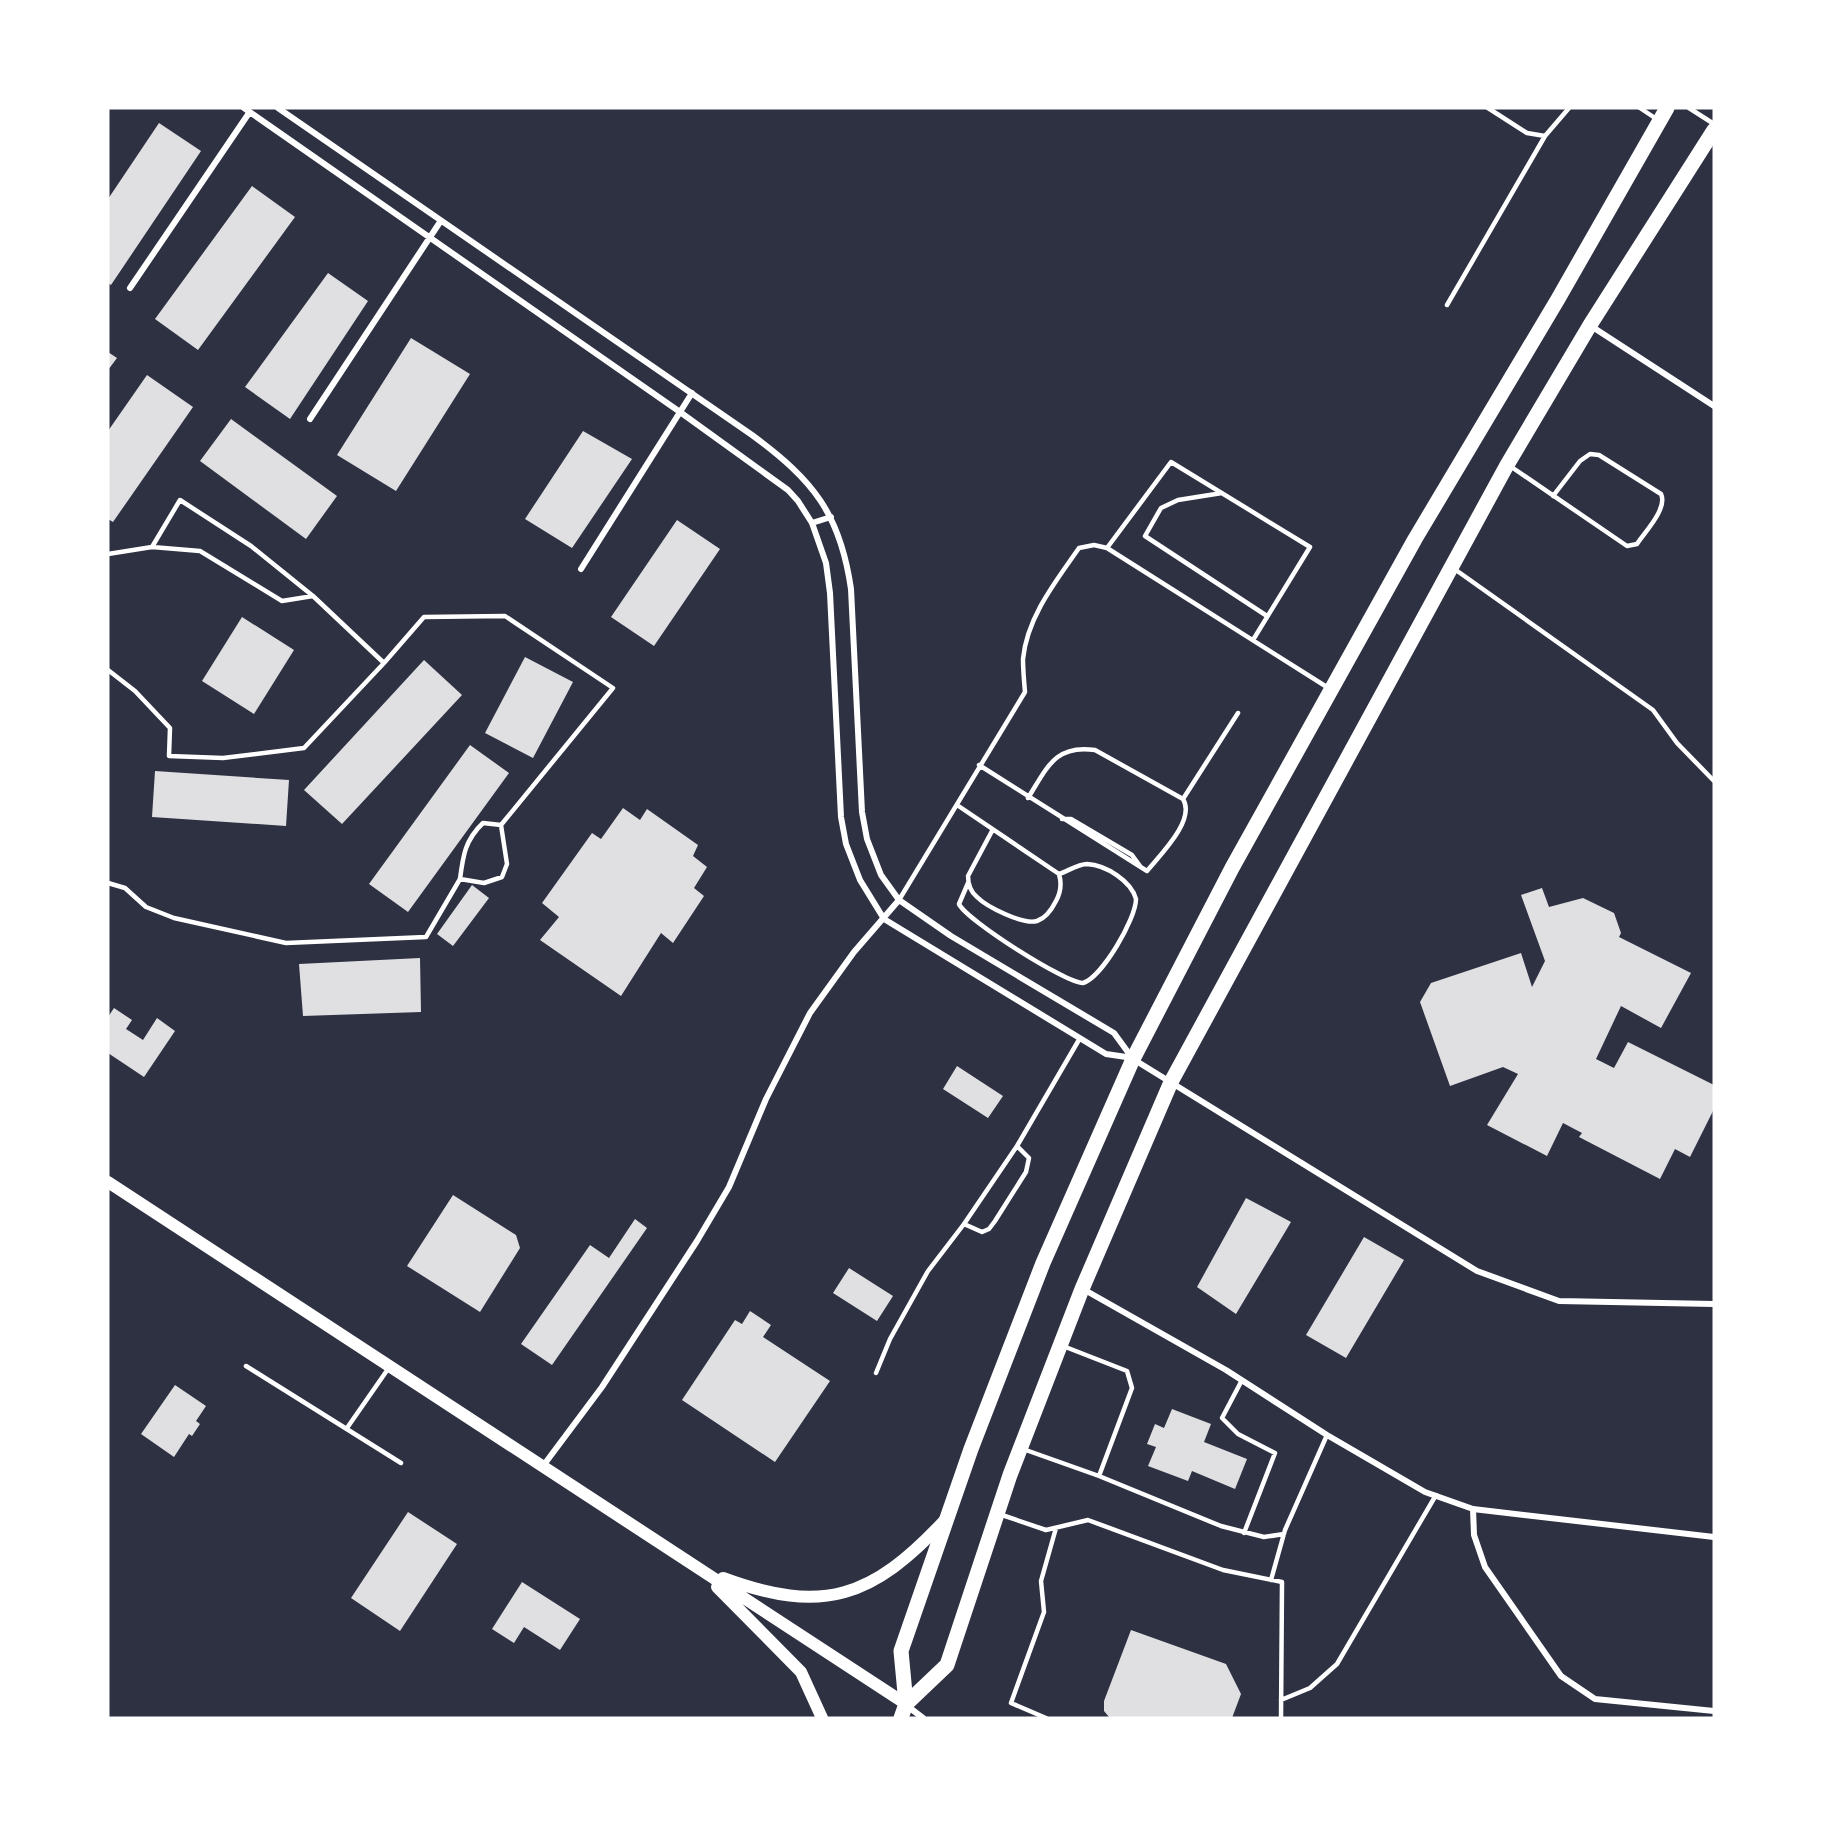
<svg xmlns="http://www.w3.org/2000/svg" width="1822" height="1826" font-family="'Nunito Sans',sans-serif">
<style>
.building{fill:#e0e0e3}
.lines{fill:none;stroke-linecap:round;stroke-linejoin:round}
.service{stroke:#fff;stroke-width:4.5}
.minor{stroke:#fff;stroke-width:6}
.secondary{stroke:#fff;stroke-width:12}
.primary{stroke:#fff;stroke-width:15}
</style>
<rect width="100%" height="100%" fill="#2d3142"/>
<!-- building -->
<path class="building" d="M 159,123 L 201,151 L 111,285 L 108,283 L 108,199 Z
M 252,186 L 295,217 L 198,350 L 155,319 Z
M 328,273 L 368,301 L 290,419 L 245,387 Z
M 411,338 L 470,374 L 396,491 L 337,455 Z
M 108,352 L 117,358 L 108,370 Z
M 147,375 L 193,407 L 113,522 L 108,519 L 108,431 Z
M 231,419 L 337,496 L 306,539 L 200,461 Z
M 583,431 L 632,459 L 572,548 L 525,519 Z
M 677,520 L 720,549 L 654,646 L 611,617 Z
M 242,617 L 294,650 L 254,714 L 202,681 Z
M 525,657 L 573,682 L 533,758 L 485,733 Z
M 424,660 L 462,695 L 342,824 L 304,790 Z
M 470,745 L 509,773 L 408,912 L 369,884 Z
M 155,771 L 289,780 L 286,826 L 152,817 Z
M 623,808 L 640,820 L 647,809 L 698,845 L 693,856 L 707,867 L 694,888 L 704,896 L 673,943 L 661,933 L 621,996 L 540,940 L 559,917 L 542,903 L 592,833 L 601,839 Z
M 472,885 L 489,898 L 453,946 L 437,934 Z
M 1542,888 L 1549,907 L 1583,898 L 1614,913 L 1621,933 L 1619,937 L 1691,973 L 1661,1028 L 1621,1006 L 1596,1059 L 1614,1068 L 1628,1042 L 1714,1085 L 1714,1109 L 1690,1157 L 1675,1149 L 1660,1179 L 1579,1137 L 1582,1133 L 1563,1123 L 1547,1156 L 1487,1125 L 1518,1074 L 1503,1067 L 1450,1086 L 1420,1002 L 1431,983 L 1521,953 L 1532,987 L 1545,961 L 1521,895 Z
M 420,958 L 421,1012 L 303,1016 L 299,964 Z
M 114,1008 L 132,1020 L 126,1029 L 143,1040 L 157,1018 L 175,1031 L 144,1077 L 108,1053 L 108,1017 Z
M 957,1066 L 1003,1096 L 988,1118 L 943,1089 Z
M 453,1195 L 516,1235 L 520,1248 L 480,1312 L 407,1266 Z
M 1246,1198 L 1291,1222 L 1236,1314 L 1197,1287 Z
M 635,1219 L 647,1228 L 552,1365 L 521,1344 L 590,1245 L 609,1258 Z
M 1364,1237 L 1404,1260 L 1346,1358 L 1306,1335 Z
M 849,1268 L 893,1296 L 877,1321 L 833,1293 Z
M 750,1311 L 771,1325 L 763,1337 L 830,1381 L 775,1462 L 682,1400 L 735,1320 L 742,1324 Z
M 175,1385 L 206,1406 L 196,1421 L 200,1424 L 192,1436 L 189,1434 L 174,1457 L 141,1434 Z
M 1172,1409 L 1211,1424 L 1204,1442 L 1247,1459 L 1235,1489 L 1192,1471 L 1188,1481 L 1148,1466 L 1156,1447 L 1147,1444 L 1155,1424 L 1164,1428 Z
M 408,1512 L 457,1544 L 400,1631 L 351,1598 Z
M 522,1582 L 580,1619 L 560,1650 L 524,1627 L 514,1643 L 492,1629 Z
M 1131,1630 L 1226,1664 L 1241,1694 L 1232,1718 L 1109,1717 L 1104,1711 L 1104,1701 Z"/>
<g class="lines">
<!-- service -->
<path class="service" d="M 1488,108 L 1527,133 L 1545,136 L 1569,108
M 1640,108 L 1658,120
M 1689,108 L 1714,124
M 1447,305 L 1545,136
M 1510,466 L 1627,546 L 1637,544 C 1645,532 1668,508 1661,494 L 1599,455 L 1590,454 L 1580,461 L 1553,496
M 1222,493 L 1178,500 L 1161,508 L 1145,536 L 1267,616
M 152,547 L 180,500 L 251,546 L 313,596
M 1107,548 L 1171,462 L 1310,547 L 1253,640
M 108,554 L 152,547 L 200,551 L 282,601 L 313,596 L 384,663 L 424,617 L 505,616 L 613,688 L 501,825 L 507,864 L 502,877 L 484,883 L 460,879 L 426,937 L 286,943 L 174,918 L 146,907 L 125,888 L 108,883
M 1453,568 L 1653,710 L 1677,743 L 1714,781
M 108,670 L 135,691 L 170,728 L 169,756 L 223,758 L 304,748 L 384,663
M 979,765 L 1147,871 C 1160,855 1196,820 1183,799 L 1095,750 C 1055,744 1047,768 1028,798
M 1183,799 L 1238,713
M 957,805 L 1059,874 C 1062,884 1061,892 1056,901 C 1052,909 1046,918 1037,921 C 1023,925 987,907 977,897 C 971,892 968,884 968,876 L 992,831
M 1062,819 L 1071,819 L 1132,855 L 1140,866
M 460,879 C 463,856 465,840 483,823 L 501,825
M 968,883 L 959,904 C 966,920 1067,984 1083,983 C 1102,977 1136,919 1136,899 C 1131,881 1106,865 1087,864 C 1078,864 1068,871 1059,874
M 899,900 L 1025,692 C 1024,681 1023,670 1023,659 C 1027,617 1056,581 1079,548 L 1094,545 L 1107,548 L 1330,689
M 964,1224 L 982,1232 L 989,1229 L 995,1221 L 1026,1172 L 1029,1158 L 1017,1146
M 246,1366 L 401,1463
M 876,1373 L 890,1339 L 928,1271 L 964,1224 L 1017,1146 L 1080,1038
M 1242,1380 L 1222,1418 L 1238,1434 L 1275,1453 L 1244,1533
M 347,1428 L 388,1369
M 1023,1449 L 1099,1476 L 1132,1388 L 1127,1371 L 1063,1346
M 1099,1476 L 1221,1526 L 1264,1537 L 1284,1534
M 999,1514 L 1046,1530 L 1088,1520 L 1223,1570 L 1282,1582 L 1281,1718
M 1271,1580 L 1285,1530 L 1327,1435
M 1281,1700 L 1310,1688 L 1337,1664 L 1436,1495
M 1046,1718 L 1011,1703 L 1044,1612 L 1041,1581 L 1056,1528"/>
<!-- minor -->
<path class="minor" d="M 244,108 L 680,412 L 788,490 L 798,501 L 812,523 L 826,563 L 830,593 L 841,817 L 846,844 L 860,880 L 884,919 L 1106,1054 L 1133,1058
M 278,108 L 752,435 C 813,480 840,513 851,589 L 862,812 L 867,839 L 881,875 L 899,900 L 951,936 L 1114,1033 L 1133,1059 L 1477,1271 L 1559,1301 L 1714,1304
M 130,288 L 249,113
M 1591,326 L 1714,406
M 310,419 L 440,222
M 812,523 L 831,517
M 581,569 L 692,393
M 1083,1289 L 1226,1370 L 1327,1435 L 1425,1492 L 1473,1509 L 1714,1537
M 543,1466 L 602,1387 L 697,1241 L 729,1187 L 766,1099 L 810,1013 L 854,952 L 899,900
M 1473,1509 L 1474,1535 L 1485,1567 L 1561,1676 L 1595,1699 L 1714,1711
M 906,1705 L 923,1718"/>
<!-- secondary -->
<path class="secondary" d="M 108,1182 L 906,1704
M 723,1578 C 823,1615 872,1598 944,1521
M 717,1587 L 801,1672 L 822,1718"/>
<!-- primary -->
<path class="primary" d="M 906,1704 L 947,1665 L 1010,1475 L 1082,1289 L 1171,1082 L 1507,465 L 1590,325 L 1714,130
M 901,1718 L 906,1704 L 901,1651 L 971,1449 L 1043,1263 L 1133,1059 L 1232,868 L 1415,539 L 1558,299 L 1667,108"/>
</g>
<!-- border -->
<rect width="1822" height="1826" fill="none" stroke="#ffffff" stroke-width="219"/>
</svg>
